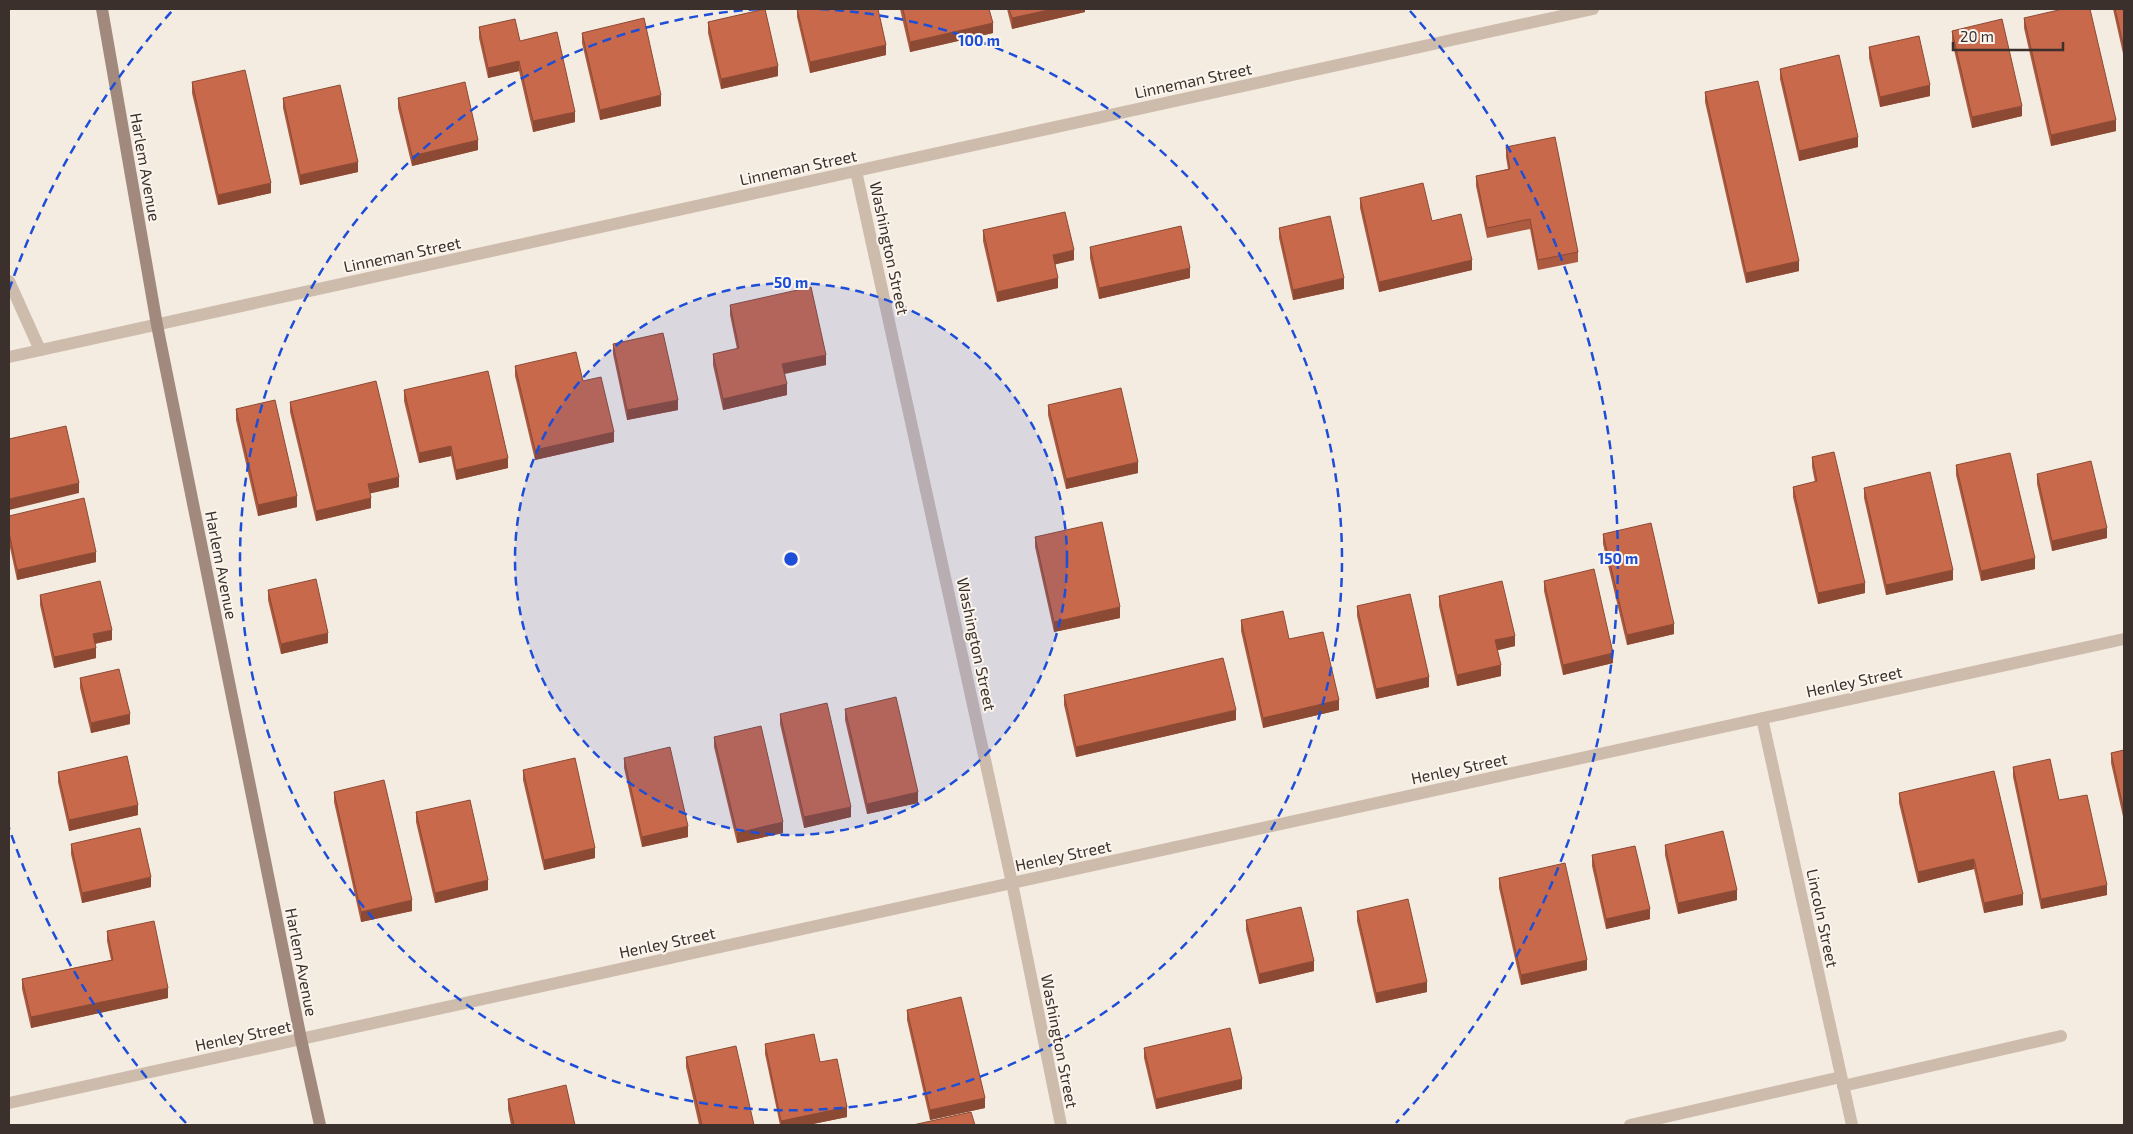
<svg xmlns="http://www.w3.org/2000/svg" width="2133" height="1134" font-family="'Exo 2',sans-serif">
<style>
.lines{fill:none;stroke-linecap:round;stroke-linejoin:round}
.lane{stroke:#cdbbac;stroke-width:12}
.street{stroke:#cdbbac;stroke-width:12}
.secondary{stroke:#a18a7d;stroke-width:12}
.wall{fill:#ac5a40}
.shaded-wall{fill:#8c4a34}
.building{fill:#c8694b;stroke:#8c4a34}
.ring{fill:none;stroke:#1d4ed8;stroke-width:2.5;stroke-dasharray:9 6}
.labels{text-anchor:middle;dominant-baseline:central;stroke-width:4;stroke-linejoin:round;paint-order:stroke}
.street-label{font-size:16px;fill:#3b302b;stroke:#fbf5ee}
.centre{fill:#1d4ed8;stroke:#fbf5ee;stroke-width:2.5}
.ring-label{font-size:15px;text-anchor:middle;font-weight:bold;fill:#1d4ed8;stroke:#fbf5ee;stroke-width:4;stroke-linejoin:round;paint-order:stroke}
</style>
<rect width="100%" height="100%" fill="#f4ebe1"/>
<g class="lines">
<!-- lane -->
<path class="lane" d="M 9,281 L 40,350
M 1843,1086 L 2061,1036
M 1630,1125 L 1841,1077"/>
<!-- street -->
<path class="street" d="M 856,171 L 1012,883 L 1061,1125
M 9,357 L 1593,9
M 1762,718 L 1852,1125
M 9,1103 L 2124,639"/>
<!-- secondary -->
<path class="secondary" d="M 102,9 L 157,325 L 301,1039 L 320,1125"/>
</g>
<!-- wall -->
<path class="wall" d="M 797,9 L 878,9 L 886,55 L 810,73 L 797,17 Z
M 900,9 L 989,9 L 993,33 L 910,52 Z
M 1007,9 L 1085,9 L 1085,12 L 1012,29 Z
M 2113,9 L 2124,9 L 2124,58 Z
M 2024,18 L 2116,131 L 2051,146 L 2024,28 Z
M 708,22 L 778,76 L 721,89 L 708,33 Z
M 479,27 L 520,41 L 575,122 L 533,132 L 519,71 L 488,78 L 479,38 Z
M 1952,31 L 2022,116 L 1972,128 L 1952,41 Z
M 582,33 L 661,106 L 600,120 L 582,43 Z
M 1869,47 L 1930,96 L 1880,107 L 1869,58 Z
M 1780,69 L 1858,147 L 1799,161 L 1780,79 Z
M 192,82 L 271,193 L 218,205 L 192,93 Z
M 1705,92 L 1799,271 L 1746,283 L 1705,102 Z
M 283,98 L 358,172 L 300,185 L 283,108 Z
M 398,98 L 478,150 L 412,166 L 398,108 Z
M 1506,147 L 1578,252 L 1578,262 L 1538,270 L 1530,229 L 1487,238 L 1476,186 L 1476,176 L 1508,169 L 1506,157 Z
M 1360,198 L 1432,221 L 1472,270 L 1379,292 L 1360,208 Z
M 1279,228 L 1344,289 L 1293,300 L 1279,238 Z
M 983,230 L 1074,260 L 1055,264 L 1058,288 L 997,302 L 983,241 Z
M 1090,247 L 1190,278 L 1099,299 L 1090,258 Z
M 730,305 L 826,365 L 785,374 L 787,395 L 723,410 L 713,365 L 713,354 L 737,349 L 730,315 Z
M 613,344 L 678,410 L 627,420 L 613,354 Z
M 515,366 L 583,381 L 614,442 L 535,460 L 515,376 Z
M 404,390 L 508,468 L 456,480 L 451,456 L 419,463 L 404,401 Z
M 290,402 L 399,487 L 370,493 L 371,508 L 316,521 L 290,412 Z
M 1048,405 L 1138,473 L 1066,489 L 1048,415 Z
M 236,409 L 297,507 L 258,516 L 236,420 Z
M 1812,457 L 1865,593 L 1818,604 L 1793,497 L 1793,487 L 1815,482 L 1812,467 Z
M 1956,465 L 2035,569 L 1981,581 L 1956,475 Z
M 2037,474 L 2107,538 L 2052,551 L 2037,484 Z
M 1864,488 L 1953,580 L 1886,595 L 1864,498 Z
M 9,516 L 96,562 L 17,580 L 9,543 Z
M 1603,534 L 1674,634 L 1627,645 L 1603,544 Z
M 1035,537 L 1120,618 L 1054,632 L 1035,547 Z
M 1544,581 L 1613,663 L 1563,675 L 1544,591 Z
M 268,590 L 328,643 L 281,654 L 268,600 Z
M 40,595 L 112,640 L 95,644 L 96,658 L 54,668 L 40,605 Z
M 1439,596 L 1515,646 L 1497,650 L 1501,676 L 1457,686 L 1439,606 Z
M 1357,606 L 1429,687 L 1376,699 L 1357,616 Z
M 1241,620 L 1289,639 L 1339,710 L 1263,728 L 1241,631 Z
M 80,678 L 130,724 L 91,733 L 80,688 Z
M 1064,695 L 1236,720 L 1076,757 L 1064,705 Z
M 845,709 L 918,803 L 867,814 L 845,720 Z
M 780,714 L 851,817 L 804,828 L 780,724 Z
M 714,737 L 783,833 L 737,843 L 714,747 Z
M 2124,750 L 2124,821 L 2111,763 L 2111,753 Z
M 624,758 L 688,837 L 642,847 L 624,768 Z
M 2013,767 L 2059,800 L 2107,895 L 2041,909 L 2013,777 Z
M 523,770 L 595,858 L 544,870 L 523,780 Z
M 58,772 L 138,815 L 69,831 L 58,782 Z
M 334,792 L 412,911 L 361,922 L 334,802 Z
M 1899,793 L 2023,905 L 1984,913 L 1974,869 L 1918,883 L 1899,803 Z
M 416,812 L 488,890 L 435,903 L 416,822 Z
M 71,844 L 151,887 L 82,903 L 71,854 Z
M 1665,845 L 1737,900 L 1678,914 L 1665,855 Z
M 1592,855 L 1650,919 L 1606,929 L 1592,866 Z
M 1499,878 L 1587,970 L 1521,985 L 1499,888 Z
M 1357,911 L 1427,992 L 1376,1003 L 1357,921 Z
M 1246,920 L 1314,971 L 1259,984 L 1246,930 Z
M 107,931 L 168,998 L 31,1028 L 22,989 L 22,979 L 111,960 L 107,941 Z
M 907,1010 L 985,1108 L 930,1120 L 907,1020 Z
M 765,1044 L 820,1062 L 847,1117 L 808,1125 L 780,1125 L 765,1054 Z
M 1144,1048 L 1242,1089 L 1156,1109 L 1144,1058 Z
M 686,1057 L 754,1125 L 699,1125 L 686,1067 Z
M 508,1099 L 575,1125 L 511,1125 L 508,1109 Z"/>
<!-- shaded-wall -->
<path class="shaded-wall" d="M 1053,9 L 1085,9 L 1085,12 L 1012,29 L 1012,18 Z
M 993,23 L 993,33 L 910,52 L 910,42 Z
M 886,45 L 886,55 L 810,73 L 810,62 Z
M 519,61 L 519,71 L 488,78 L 488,68 Z
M 778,66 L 778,76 L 721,89 L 721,79 Z
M 1930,85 L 1930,96 L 1880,107 L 1880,97 Z
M 661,95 L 661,106 L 600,120 L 600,110 Z
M 2022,106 L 2022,116 L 1972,128 L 1972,117 Z
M 575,112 L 575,122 L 533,132 L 533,121 Z
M 2116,120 L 2116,131 L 2051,146 L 2051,135 Z
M 1858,137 L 1858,147 L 1799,161 L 1799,151 Z
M 478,140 L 478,150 L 412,166 L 412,156 Z
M 358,162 L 358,172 L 300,185 L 300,175 Z
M 271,183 L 271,193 L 218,205 L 218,195 Z
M 1074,250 L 1074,260 L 1053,265 L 1053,255 Z
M 1472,260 L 1472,270 L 1379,292 L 1379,282 Z
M 1799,261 L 1799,271 L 1746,283 L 1746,273 Z
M 1190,268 L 1190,278 L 1099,299 L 1099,288 Z
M 1058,278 L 1058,288 L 997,302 L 997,292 Z
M 1344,278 L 1344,289 L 1293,300 L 1293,290 Z
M 826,355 L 826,365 L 782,374 L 782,364 Z
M 787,384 L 787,395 L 723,410 L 723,399 Z
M 678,400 L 678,410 L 627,420 L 627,410 Z
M 614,432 L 614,442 L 535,460 L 535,450 Z
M 451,446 L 451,456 L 419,463 L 419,453 Z
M 508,458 L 508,468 L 456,480 L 456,470 Z
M 1138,462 L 1138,473 L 1066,489 L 1066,479 Z
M 399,477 L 399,487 L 368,494 L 368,484 Z
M 79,483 L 79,493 L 9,510 L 9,499 Z
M 297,496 L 297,507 L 258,516 L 258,505 Z
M 371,498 L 371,508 L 316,521 L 316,511 Z
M 2107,528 L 2107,538 L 2052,551 L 2052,541 Z
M 96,552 L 96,562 L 17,580 L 17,570 Z
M 2035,558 L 2035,569 L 1981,581 L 1981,571 Z
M 1953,570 L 1953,580 L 1886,595 L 1886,585 Z
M 1865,583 L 1865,593 L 1818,604 L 1818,593 Z
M 1120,607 L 1120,618 L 1054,632 L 1054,622 Z
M 1674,624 L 1674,634 L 1627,645 L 1627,635 Z
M 112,630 L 112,640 L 93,644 L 93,634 Z
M 328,633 L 328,643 L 281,654 L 281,644 Z
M 1515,636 L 1515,646 L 1495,651 L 1495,640 Z
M 96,648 L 96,658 L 54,668 L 54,657 Z
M 1613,653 L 1613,663 L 1563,675 L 1563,665 Z
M 1501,665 L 1501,676 L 1457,686 L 1457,675 Z
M 1429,677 L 1429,687 L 1376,699 L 1376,689 Z
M 1339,700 L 1339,710 L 1263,728 L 1263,718 Z
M 1236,710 L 1236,720 L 1076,757 L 1076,747 Z
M 130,714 L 130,724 L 91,733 L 91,723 Z
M 918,792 L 918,803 L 867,814 L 867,804 Z
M 138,805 L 138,815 L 69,831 L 69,820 Z
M 851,807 L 851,817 L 804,828 L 804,817 Z
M 783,822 L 783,833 L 737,843 L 737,833 Z
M 688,826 L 688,837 L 642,847 L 642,837 Z
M 595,848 L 595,858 L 544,870 L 544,860 Z
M 1974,859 L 1974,869 L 1918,883 L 1918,872 Z
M 151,877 L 151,887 L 82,903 L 82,893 Z
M 488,880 L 488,890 L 435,903 L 435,893 Z
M 2107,885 L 2107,895 L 2041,909 L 2041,899 Z
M 1737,890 L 1737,900 L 1678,914 L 1678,903 Z
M 2023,894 L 2023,905 L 1984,913 L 1984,903 Z
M 412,900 L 412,911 L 361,922 L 361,912 Z
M 1650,909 L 1650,919 L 1606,929 L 1606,919 Z
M 1587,960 L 1587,970 L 1521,985 L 1521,975 Z
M 1314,961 L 1314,971 L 1259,984 L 1259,974 Z
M 1427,982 L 1427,992 L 1376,1003 L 1376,993 Z
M 168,988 L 168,998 L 31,1028 L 31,1017 Z
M 1242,1079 L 1242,1089 L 1156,1109 L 1156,1099 Z
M 985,1098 L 985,1108 L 930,1120 L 930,1110 Z
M 847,1107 L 847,1117 L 808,1125 L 781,1125 L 781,1121 Z"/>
<!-- building -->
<path class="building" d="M 765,9 L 778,66 L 721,79 L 708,22 Z
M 797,9 L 878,9 L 886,45 L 810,62 Z
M 903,9 L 989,9 L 993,23 L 910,42 Z
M 1009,9 L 1053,9 L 1012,18 Z
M 2063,9 L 2090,9 L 2116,120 L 2051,135 L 2024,18 Z
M 2115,9 L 2124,9 L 2124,48 Z
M 644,18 L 661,95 L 600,110 L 582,33 Z
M 515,19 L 520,41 L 557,32 L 575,112 L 533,121 L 519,61 L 488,68 L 479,27 Z
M 2002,19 L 2022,106 L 1972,117 L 1952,31 Z
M 1919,36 L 1930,85 L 1880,97 L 1869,47 Z
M 1839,55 L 1858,137 L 1799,151 L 1780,69 Z
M 245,70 L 271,183 L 218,195 L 192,82 Z
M 1758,81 L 1799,261 L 1746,273 L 1705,92 Z
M 465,82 L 478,140 L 412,156 L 398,98 Z
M 340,85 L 358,162 L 300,175 L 283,98 Z
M 1555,137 L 1578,252 L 1538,260 L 1530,219 L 1487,228 L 1476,176 L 1510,169 L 1506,147 Z
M 1423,183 L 1432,221 L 1461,214 L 1472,260 L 1379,282 L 1360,198 Z
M 1065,212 L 1074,250 L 1053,255 L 1058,278 L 997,292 L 983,230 Z
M 1330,216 L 1344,278 L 1293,290 L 1279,228 Z
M 1181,226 L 1190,268 L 1099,288 L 1090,247 Z
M 811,287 L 826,355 L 782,364 L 787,384 L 723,399 L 713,354 L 739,348 L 730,305 Z
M 663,333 L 678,400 L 627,410 L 613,344 Z
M 576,352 L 583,381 L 601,377 L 614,432 L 535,450 L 515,366 Z
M 488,371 L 508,458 L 456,470 L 451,446 L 419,453 L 404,390 Z
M 376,381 L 399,477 L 368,484 L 371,498 L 316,511 L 290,402 Z
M 1121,388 L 1138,462 L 1066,479 L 1048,405 Z
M 275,400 L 297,496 L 258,505 L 236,409 Z
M 66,426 L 79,483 L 9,499 L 9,439 Z
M 1834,452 L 1865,583 L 1818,593 L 1793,487 L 1817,481 L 1812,457 Z
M 2010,453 L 2035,558 L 1981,571 L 1956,465 Z
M 2091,461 L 2107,528 L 2052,541 L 2037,474 Z
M 1930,472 L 1953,570 L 1886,585 L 1864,488 Z
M 84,498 L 96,552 L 17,570 L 9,532 L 9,516 Z
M 1102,522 L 1120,607 L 1054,622 L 1035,537 Z
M 1651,523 L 1674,624 L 1627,635 L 1603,534 Z
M 1594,569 L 1613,653 L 1563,665 L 1544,581 Z
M 316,579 L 328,633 L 281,644 L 268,590 Z
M 100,581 L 112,630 L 93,634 L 96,648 L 54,657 L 40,595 Z
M 1502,581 L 1515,636 L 1495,640 L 1501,665 L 1457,675 L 1439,596 Z
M 1410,594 L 1429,677 L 1376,689 L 1357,606 Z
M 1283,611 L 1289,639 L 1323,632 L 1339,700 L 1263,718 L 1241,620 Z
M 1223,658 L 1236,710 L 1076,747 L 1064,695 Z
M 119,669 L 130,714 L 91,723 L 80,678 Z
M 896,697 L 918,792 L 867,804 L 845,709 Z
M 827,703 L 851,807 L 804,817 L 780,714 Z
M 761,726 L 783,822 L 737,833 L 714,737 Z
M 670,747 L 688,826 L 642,837 L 624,758 Z
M 2124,750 L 2124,811 L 2111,753 Z
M 127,756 L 138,805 L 69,820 L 58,772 Z
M 575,758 L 595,848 L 544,860 L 523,770 Z
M 2050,759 L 2059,800 L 2087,795 L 2107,885 L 2041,899 L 2013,767 Z
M 1994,771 L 2023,894 L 1984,903 L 1974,859 L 1918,872 L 1899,793 Z
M 384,780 L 412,900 L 361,912 L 334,792 Z
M 470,800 L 488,880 L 435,893 L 416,812 Z
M 140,828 L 151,877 L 82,893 L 71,844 Z
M 1723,831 L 1737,890 L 1678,903 L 1665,845 Z
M 1635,846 L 1650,909 L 1606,919 L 1592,855 Z
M 1565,863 L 1587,960 L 1521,975 L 1499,878 Z
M 1408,899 L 1427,982 L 1376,993 L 1357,911 Z
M 1301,907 L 1314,961 L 1259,974 L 1246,920 Z
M 154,921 L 168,988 L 31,1017 L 22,979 L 113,960 L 107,931 Z
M 961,997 L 985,1098 L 930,1110 L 907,1010 Z
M 1230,1028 L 1242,1079 L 1156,1099 L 1144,1048 Z
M 814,1034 L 820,1062 L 837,1059 L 847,1107 L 781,1121 L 765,1044 Z
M 736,1046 L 754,1125 L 702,1125 L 686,1057 Z
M 566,1085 L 575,1125 L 514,1125 L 508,1099 Z
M 971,1112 L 975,1125 L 913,1125 Z"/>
<!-- distance rings -->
<circle cx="791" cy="559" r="276" fill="#1d4ed8" fill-opacity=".12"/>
<g class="ring">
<circle cx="791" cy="559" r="276"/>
<path d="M820 9A551 551 0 1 1 762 9"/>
<path d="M186 1123A827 827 0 0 1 9 828M9 290A827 827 0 0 1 172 11M1410 11A827 827 0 0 1 1396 1123"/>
</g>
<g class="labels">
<!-- street labels -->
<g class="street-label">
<text transform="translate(1193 80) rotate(-12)">Linneman Street</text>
<text transform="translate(146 167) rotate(80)">Harlem Avenue</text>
<text transform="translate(798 167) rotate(-12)">Linneman Street</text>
<text transform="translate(890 248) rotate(78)">Washington Street</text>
<text transform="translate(402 254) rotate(-12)">Linneman Street</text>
<text transform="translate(222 565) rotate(79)">Harlem Avenue</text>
<text transform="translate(977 644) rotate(78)">Washington Street</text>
<text transform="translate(1854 681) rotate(-12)">Henley Street</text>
<text transform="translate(1459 768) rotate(-12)">Henley Street</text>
<text transform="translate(1063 855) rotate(-12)">Henley Street</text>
<text transform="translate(1823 918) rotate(78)">Lincoln Street</text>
<text transform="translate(667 942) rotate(-12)">Henley Street</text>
<text transform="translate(302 962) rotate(79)">Harlem Avenue</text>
<text transform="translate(243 1035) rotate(-12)">Henley Street</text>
<text transform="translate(1060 1041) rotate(79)">Washington Street</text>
</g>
</g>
<circle cx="791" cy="559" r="8" class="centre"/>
<g class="ring-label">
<text x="979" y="46">100 m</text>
<text x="791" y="288">50 m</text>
<text x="1618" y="564">150 m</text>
</g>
<!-- border -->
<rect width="2133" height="1134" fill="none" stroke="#3b302b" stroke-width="20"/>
<!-- scale -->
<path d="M1953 42v8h110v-8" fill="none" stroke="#3b302b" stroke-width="2.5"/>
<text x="1960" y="42" font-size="15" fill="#3b302b" stroke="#fbf5ee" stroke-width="4" paint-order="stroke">20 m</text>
</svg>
